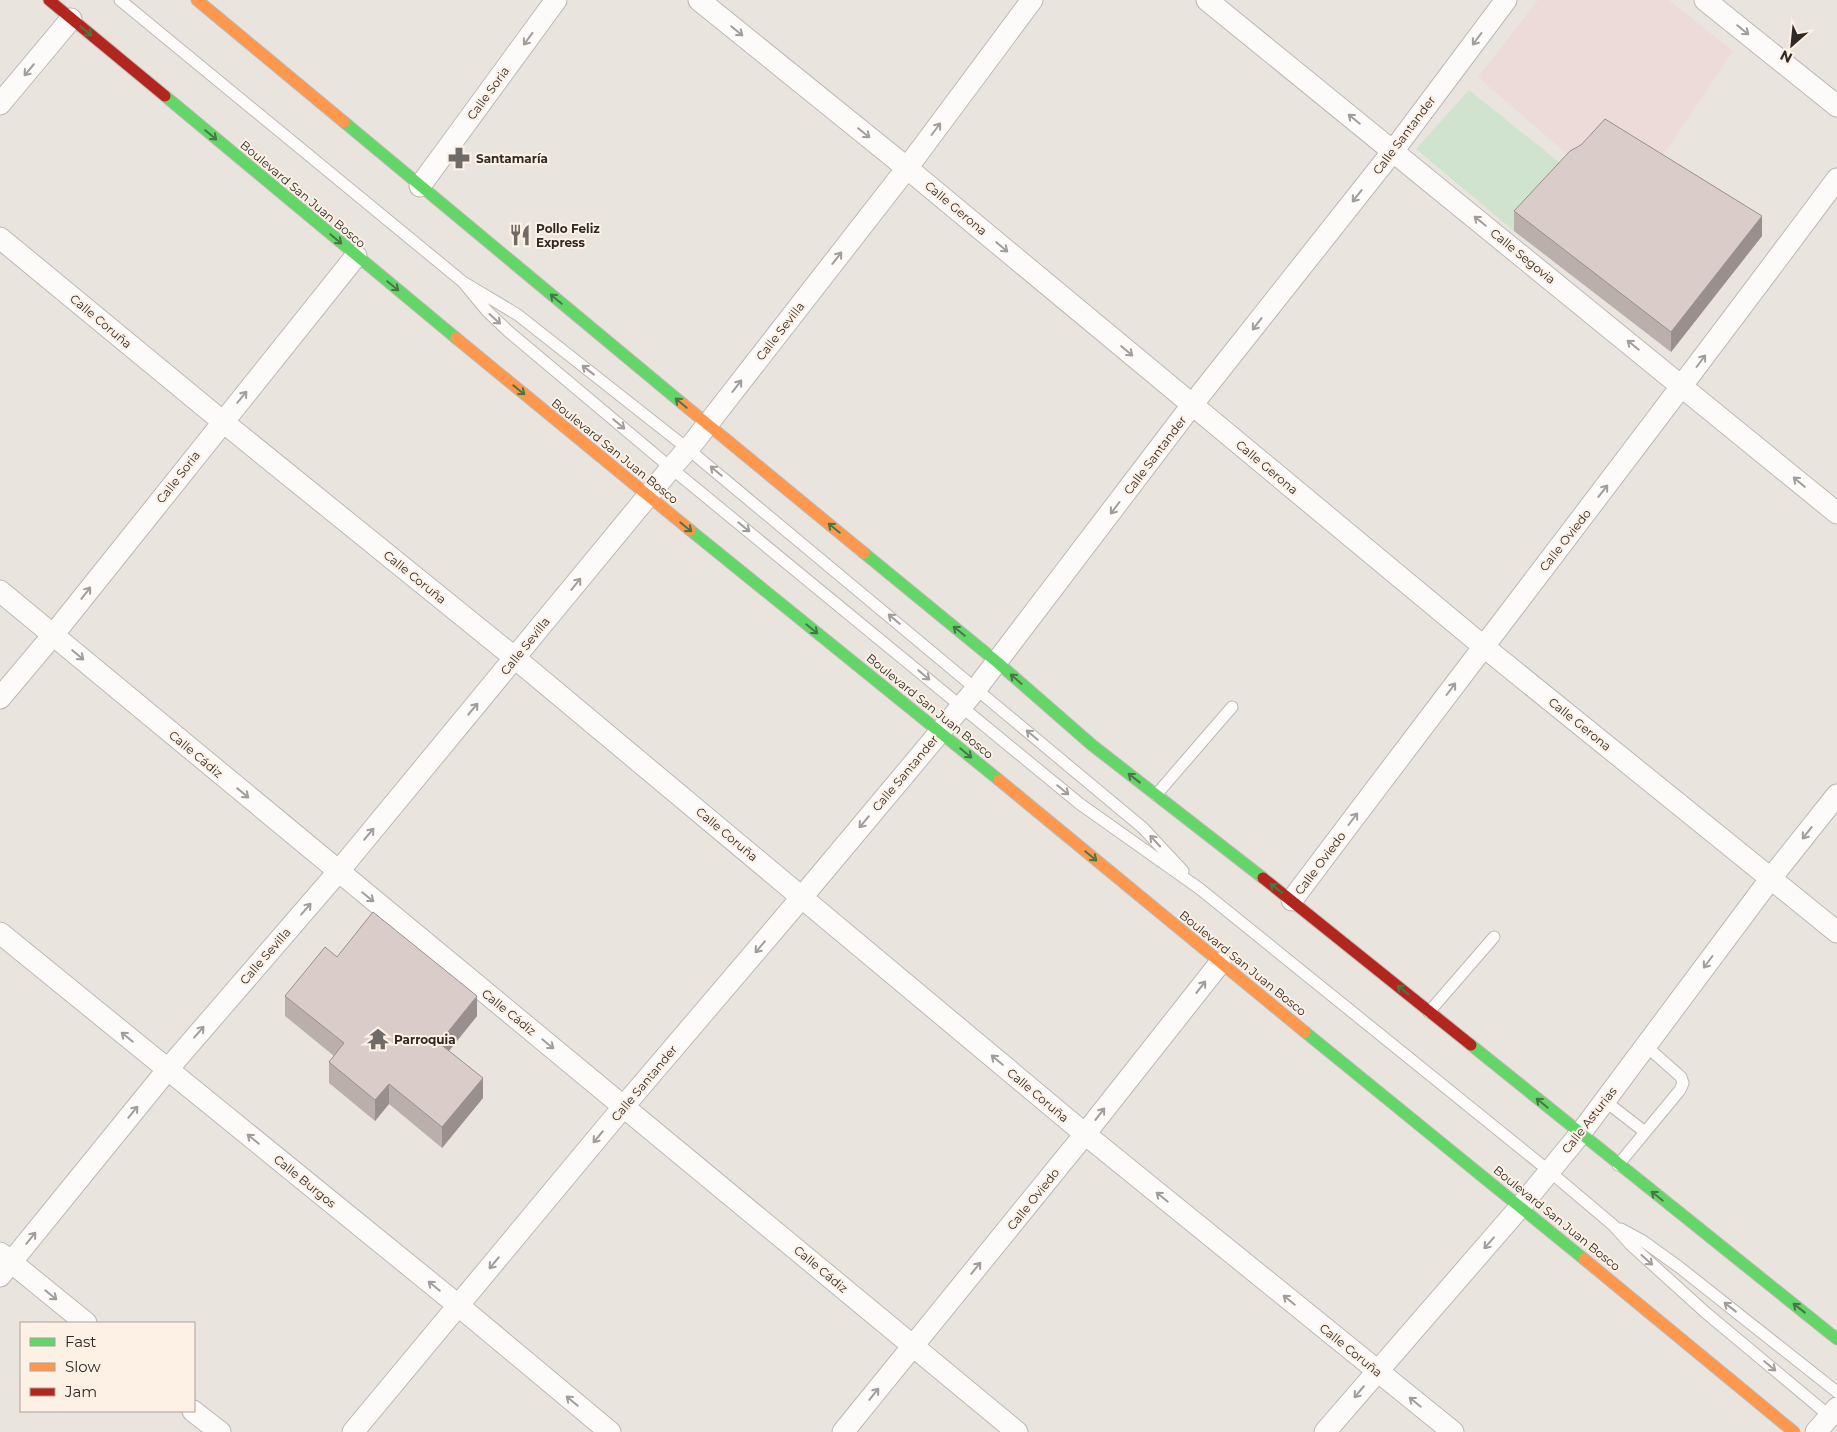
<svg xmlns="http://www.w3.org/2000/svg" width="1837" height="1432" font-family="Montserrat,sans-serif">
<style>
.education{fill:#eddbda}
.green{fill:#d0e3cf}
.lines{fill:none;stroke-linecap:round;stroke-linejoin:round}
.lane-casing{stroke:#bdb8b3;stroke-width:13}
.street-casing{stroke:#bdb8b3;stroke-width:23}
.fast-casing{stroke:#bdb8b3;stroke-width:13}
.slow-casing{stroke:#bdb8b3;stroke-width:13}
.jam-casing{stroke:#bdb8b3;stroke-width:13}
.lane{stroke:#fcfbfa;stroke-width:11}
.street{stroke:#fcfbfa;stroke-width:21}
.fast{stroke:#63d668;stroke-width:11}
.slow{stroke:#ff974d;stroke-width:11}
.jam{stroke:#b3261e;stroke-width:11}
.wall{fill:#bbafac}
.shaded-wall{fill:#998f8c}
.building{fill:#daccc8;stroke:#998f8c}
.oneway{stroke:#a09d9b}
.oneway2{stroke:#467744}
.labels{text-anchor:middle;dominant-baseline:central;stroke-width:4;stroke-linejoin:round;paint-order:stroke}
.street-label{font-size:12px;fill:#2f2a26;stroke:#fdf0e5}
.poi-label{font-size:12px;font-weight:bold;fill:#2f2a26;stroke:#fdf0e5;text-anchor:start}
</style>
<rect width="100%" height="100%" fill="#eae4de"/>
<!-- education -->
<path class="education" d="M 1538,0 L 1669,0 L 1733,51 L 1653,170 L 1581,166 L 1478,77 Z"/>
<!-- green -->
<path class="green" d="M 1469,90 L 1570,171 L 1514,231 L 1416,149 Z"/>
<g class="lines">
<!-- lane casing -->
<g class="lane-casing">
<path id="lane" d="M 120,0 L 463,282 L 518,315 L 688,449 L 1143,828 L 1183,871
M 463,282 L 487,311 L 508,331 L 671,468 L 1080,804 L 1200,889 L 1549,1171 L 1613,1225 L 1631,1245 L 1705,1312 L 1832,1418
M 1156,795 L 1232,707
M 1429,1012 L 1494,937
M 1605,1101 L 1645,1132
M 1618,1165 L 1680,1090 L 1683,1083 L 1681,1077 L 1646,1046
M 1621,1229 L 1643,1241 L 1679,1267 L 1837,1392"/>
</g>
<!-- street casing -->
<g class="street-casing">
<path id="street" d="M 699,0 L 907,168 L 1483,646 L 1837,932
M 1207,0 L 1837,513
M 1705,0 L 1837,106
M 0,104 L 71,19
M 420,186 L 556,0
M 0,238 L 222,421 L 515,658 L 1085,1134 L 1453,1432
M 0,591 L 1017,1432
M 0,698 L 53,635 L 356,256
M 1292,900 C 1473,659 1657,421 1837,179
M 0,933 L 459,1306 L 610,1432
M 0,1253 L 86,1323
M 0,1276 L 168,1069 L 338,872 L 671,468 L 693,443 L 907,168 L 1032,0
M 193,1411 L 220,1432
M 353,1432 L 624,1106 L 802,897 L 976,689 L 1192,405 L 1393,151 L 1506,0
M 843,1432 L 1085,1134 L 1220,963
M 1325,1432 L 1521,1206 L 1580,1134 L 1771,878 L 1837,795
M 1816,1432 L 1837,1408"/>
</g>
<!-- fast casing -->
<g class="fast-casing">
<path id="fast" d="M 165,96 L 456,338
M 344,122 L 683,404
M 690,530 L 999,780
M 864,553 L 997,662 L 1092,745 L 1263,878
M 1305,1032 L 1584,1259
M 1471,1045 L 1837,1339"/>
</g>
<!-- slow casing -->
<g class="slow-casing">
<path id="slow" d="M 197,0 L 344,122
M 456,338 L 690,530
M 683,404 L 864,553
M 999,780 L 1305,1032
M 1584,1259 L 1794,1432"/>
</g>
<!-- jam casing -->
<g class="jam-casing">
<path id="jam" d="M 49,0 L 165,96
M 1263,878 L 1471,1045"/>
</g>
<!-- lane -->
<use href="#lane" class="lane"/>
<!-- street -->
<use href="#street" class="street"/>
<!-- fast -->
<use href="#fast" class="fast"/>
<!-- slow -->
<use href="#slow" class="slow"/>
<!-- jam -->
<use href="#jam" class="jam"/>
</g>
<!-- wall -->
<path class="wall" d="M 1514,211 L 1762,236 L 1671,352 L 1514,231 Z
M 337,957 L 477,1016 L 449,1051 L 483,1098 L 442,1148 L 389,1104 L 375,1121 L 329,1083 L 329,1062 L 334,1056 L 285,1016 L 285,996 Z"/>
<!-- shaded-wall -->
<path class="shaded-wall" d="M 1762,216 L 1762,236 L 1671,352 L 1671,332 Z
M 477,996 L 477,1016 L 439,1063 L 439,1043 Z
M 483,1078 L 483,1098 L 442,1148 L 442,1127 Z
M 389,1084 L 389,1104 L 375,1121 L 375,1100 Z"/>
<!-- building -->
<path class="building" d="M 1605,119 L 1762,216 L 1671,332 L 1514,211 L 1570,151 L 1581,145 Z
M 373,912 L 477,996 L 439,1043 L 483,1078 L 442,1127 L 389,1084 L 375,1100 L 329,1062 L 344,1043 L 285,996 L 325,947 L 337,957 Z"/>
<!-- one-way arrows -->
<defs><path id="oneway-shaft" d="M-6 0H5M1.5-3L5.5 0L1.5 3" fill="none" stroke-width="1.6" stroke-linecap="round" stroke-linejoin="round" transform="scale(1.25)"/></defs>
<g class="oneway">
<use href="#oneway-shaft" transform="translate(1743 30) rotate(39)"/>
<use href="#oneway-shaft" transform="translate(737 31) rotate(39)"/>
<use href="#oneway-shaft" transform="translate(528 39) rotate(126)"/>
<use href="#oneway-shaft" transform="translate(1477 39) rotate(127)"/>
<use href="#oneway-shaft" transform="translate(29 70) rotate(130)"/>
<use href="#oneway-shaft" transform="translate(1354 119) rotate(-141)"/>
<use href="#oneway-shaft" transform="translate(936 129) rotate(-53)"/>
<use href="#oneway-shaft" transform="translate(864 133) rotate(39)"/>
<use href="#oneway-shaft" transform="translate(1357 196) rotate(128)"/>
<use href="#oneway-shaft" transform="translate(1480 221) rotate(-141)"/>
<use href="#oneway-shaft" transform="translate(1002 247) rotate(40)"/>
<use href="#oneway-shaft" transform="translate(837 258) rotate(-52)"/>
<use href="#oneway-shaft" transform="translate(495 319) rotate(42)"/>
<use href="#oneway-shaft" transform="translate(1257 324) rotate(128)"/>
<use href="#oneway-shaft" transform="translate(1633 345) rotate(-141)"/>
<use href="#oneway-shaft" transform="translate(1127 351) rotate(40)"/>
<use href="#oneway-shaft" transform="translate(1701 361) rotate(-53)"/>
<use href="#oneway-shaft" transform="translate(588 370) rotate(-142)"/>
<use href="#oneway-shaft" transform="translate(737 386) rotate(-52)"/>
<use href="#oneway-shaft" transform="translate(242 397) rotate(-51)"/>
<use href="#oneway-shaft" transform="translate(619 424) rotate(40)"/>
<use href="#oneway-shaft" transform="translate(716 471) rotate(-140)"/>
<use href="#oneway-shaft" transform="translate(1799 482) rotate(-140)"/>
<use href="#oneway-shaft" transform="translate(1603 491) rotate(-52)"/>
<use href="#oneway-shaft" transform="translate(1115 508) rotate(127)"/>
<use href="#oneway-shaft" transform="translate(744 527) rotate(39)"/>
<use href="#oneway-shaft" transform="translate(576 584) rotate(-51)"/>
<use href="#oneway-shaft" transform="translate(86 593) rotate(-52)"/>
<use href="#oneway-shaft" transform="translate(894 619) rotate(-140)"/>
<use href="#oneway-shaft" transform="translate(78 655) rotate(40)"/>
<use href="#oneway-shaft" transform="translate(924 675) rotate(40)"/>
<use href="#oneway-shaft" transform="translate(1451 689) rotate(-53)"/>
<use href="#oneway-shaft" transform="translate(473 709) rotate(-50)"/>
<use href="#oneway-shaft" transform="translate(1032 735) rotate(-140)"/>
<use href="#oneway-shaft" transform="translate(1063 790) rotate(39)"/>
<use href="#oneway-shaft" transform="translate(243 793) rotate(40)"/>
<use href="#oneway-shaft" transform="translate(1353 819) rotate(-53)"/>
<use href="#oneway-shaft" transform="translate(864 822) rotate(130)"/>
<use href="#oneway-shaft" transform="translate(1807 833) rotate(128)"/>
<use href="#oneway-shaft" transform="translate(369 834) rotate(-50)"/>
<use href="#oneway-shaft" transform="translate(1155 841) rotate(-133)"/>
<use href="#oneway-shaft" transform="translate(368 897) rotate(39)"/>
<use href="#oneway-shaft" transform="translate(306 909) rotate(-49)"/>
<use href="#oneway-shaft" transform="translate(760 947) rotate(130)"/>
<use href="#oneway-shaft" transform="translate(1708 962) rotate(127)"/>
<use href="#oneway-shaft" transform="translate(1201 987) rotate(-52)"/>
<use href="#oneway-shaft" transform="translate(199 1032) rotate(-49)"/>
<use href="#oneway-shaft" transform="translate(127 1037) rotate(-141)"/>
<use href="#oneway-shaft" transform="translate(548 1044) rotate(39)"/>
<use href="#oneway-shaft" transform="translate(997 1060) rotate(-140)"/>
<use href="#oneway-shaft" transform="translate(133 1112) rotate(-51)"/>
<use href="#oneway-shaft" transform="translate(1100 1114) rotate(-52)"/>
<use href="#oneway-shaft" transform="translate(598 1137) rotate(130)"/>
<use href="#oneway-shaft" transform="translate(253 1139) rotate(-141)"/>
<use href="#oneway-shaft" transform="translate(1162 1197) rotate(-141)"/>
<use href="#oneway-shaft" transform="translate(31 1238) rotate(-51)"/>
<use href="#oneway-shaft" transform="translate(1489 1243) rotate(131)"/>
<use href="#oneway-shaft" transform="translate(1647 1260) rotate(42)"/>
<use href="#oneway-shaft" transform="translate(494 1263) rotate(130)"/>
<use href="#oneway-shaft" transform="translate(976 1268) rotate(-51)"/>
<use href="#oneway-shaft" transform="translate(434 1286) rotate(-141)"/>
<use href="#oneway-shaft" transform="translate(51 1295) rotate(39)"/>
<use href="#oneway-shaft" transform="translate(1289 1300) rotate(-141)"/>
<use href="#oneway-shaft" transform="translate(1730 1307) rotate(-142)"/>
<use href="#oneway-shaft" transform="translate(1770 1366) rotate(40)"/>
<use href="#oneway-shaft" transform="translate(1359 1392) rotate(130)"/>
<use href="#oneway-shaft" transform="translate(874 1394) rotate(-51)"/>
<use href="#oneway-shaft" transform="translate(572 1401) rotate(-140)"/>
<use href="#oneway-shaft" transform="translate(1415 1402) rotate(-141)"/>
</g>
<g class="oneway2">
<use href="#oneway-shaft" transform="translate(86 31) rotate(40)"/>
<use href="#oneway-shaft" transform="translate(211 135) rotate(40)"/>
<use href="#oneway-shaft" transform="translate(336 239) rotate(40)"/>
<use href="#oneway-shaft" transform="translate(393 286) rotate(39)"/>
<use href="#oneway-shaft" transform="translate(556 299) rotate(-140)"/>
<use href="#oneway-shaft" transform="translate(519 390) rotate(39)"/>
<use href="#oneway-shaft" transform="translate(681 403) rotate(-140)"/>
<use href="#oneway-shaft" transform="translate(686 527) rotate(39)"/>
<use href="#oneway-shaft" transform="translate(834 528) rotate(-141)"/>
<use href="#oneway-shaft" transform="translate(812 629) rotate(39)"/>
<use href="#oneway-shaft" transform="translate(959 631) rotate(-141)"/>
<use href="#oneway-shaft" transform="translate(1016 679) rotate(-139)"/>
<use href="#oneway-shaft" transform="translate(966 753) rotate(40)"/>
<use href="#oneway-shaft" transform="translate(1134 778) rotate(-142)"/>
<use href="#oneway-shaft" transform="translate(1091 856) rotate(40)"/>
<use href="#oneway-shaft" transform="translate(1276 888) rotate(-142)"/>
<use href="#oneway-shaft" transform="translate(1403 990) rotate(-141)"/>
<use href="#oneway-shaft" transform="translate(1542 1103) rotate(-141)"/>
<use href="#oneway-shaft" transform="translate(1657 1196) rotate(-141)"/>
<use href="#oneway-shaft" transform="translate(1799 1308) rotate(-142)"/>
</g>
<!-- icons -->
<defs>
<g id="pharmacy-bare" transform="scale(1.725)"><path d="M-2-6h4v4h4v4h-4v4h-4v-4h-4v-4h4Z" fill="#706b66" stroke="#fdf0e5" stroke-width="2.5" paint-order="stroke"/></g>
<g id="restaurant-bare" transform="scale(1.725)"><path d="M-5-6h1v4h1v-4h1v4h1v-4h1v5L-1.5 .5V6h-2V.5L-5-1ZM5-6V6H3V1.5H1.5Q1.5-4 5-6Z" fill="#706b66" stroke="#fdf0e5" stroke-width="2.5" paint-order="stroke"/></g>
<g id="temple-bare" transform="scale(1.725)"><path d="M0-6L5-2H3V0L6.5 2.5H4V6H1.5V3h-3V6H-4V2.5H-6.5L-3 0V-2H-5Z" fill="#706b66" stroke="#fdf0e5" stroke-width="2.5" paint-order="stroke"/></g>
</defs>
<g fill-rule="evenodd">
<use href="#pharmacy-bare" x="459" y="158"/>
<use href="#restaurant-bare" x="520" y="235"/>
<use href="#temple-bare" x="378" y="1039"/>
</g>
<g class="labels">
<!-- street labels -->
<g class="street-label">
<text transform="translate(488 93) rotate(-54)">Calle Soria</text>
<text transform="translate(1404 135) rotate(-53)">Calle Santander</text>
<text transform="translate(303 194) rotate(40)">Boulevard San Juan Bosco</text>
<text transform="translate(956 208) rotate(40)">Calle Gerona</text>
<text transform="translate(1523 256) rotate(39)">Calle Segovia</text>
<text transform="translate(101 321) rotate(40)">Calle Coruña</text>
<text transform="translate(780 331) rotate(-52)">Calle Sevilla</text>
<text transform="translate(615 451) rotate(39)">Boulevard San Juan Bosco</text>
<text transform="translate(1155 455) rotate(-53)">Calle Santander</text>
<text transform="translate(1267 467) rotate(40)">Calle Gerona</text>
<text transform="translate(178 477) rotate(-52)">Calle Soria</text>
<text transform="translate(1565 540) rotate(-52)">Calle Oviedo</text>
<text transform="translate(415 577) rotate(39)">Calle Coruña</text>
<text transform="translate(525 646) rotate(-51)">Calle Sevilla</text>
<text transform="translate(930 706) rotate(39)">Boulevard San Juan Bosco</text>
<text transform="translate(1580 724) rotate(39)">Calle Gerona</text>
<text transform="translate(196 754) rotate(40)">Calle Cádiz</text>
<text transform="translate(905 773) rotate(-50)">Calle Santander</text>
<text transform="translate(727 834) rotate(40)">Calle Coruña</text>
<text transform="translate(1320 863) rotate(-53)">Calle Oviedo</text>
<text transform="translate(265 956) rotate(-49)">Calle Sevilla</text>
<text transform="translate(1243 963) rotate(39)">Boulevard San Juan Bosco</text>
<text transform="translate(509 1012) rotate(39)">Calle Cádiz</text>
<text transform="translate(644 1083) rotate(-50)">Calle Santander</text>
<text transform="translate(1038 1095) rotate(40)">Calle Coruña</text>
<text transform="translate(1589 1120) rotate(-52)">Calle Asturias</text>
<text transform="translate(305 1181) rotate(39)">Calle Burgos</text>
<text transform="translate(1033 1199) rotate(-51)">Calle Oviedo</text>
<text transform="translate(1557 1218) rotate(39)">Boulevard San Juan Bosco</text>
<text transform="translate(821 1269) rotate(40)">Calle Cádiz</text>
<text transform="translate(1351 1350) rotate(39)">Calle Coruña</text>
</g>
<!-- poi labels -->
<g class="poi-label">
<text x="476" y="158">Santamaría</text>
<text x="536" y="228">Pollo Feliz<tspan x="536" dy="14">Express</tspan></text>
<text x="394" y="1039">Parroquia</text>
</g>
</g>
<!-- legend -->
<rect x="20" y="1322" width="175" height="90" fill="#fdf0e5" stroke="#aba199"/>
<rect x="30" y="1338" width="25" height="8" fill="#63d668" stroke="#aba199"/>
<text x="65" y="1347" font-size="15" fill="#2f2a26">Fast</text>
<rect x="30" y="1363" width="25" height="8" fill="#ff974d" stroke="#aba199"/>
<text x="65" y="1372" font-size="15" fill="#2f2a26">Slow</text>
<rect x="30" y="1388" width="25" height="8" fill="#b3261e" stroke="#aba199"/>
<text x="65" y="1397" font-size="15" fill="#2f2a26">Jam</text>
<!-- north arrow -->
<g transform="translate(1792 45) rotate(207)" stroke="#fdf0e5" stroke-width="4" paint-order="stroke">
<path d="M0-4L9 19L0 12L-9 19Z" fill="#2f2a26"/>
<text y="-8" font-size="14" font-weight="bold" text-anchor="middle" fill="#2f2a26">N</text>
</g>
</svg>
